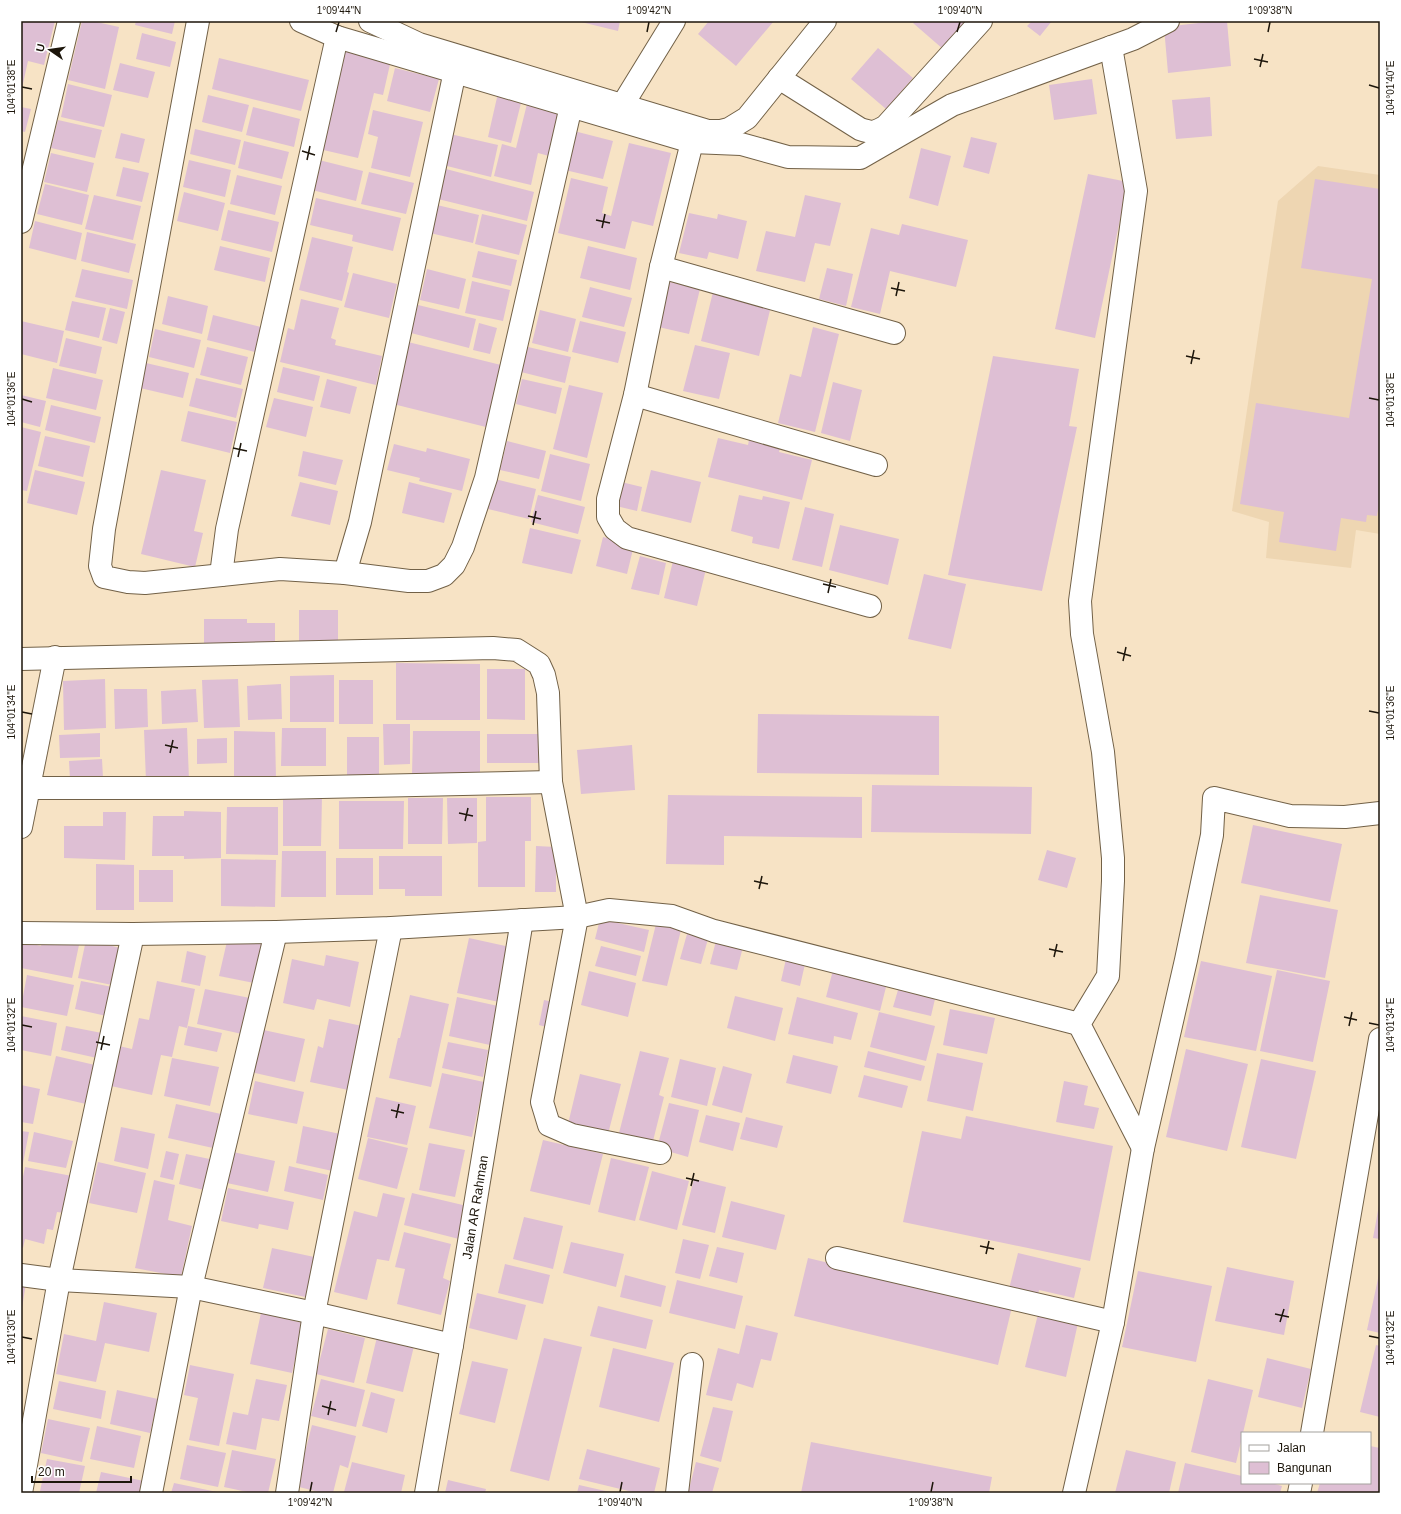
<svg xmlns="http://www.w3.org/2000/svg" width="1401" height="1514" viewBox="0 0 1401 1514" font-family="Helvetica,sans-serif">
	<rect width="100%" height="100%" fill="#f7e3c5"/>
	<path fill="#eed6b2" d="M1318 166 1380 175V534L1356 530 1351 568 1266 558 1269 522 1232 511 1278 201Z"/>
	<path fill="#debfd4" d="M21 21H55L44 65 28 61 22 88Z
		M82 21H92L119 27 105 89 68 80Z
		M136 21H175L172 34 135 25Z
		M577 21H620L618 31Z
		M709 21H774L736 66 698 34Z
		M915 21H962L965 24 943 49 913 23Z
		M1032 21H1052L1040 36 1027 26Z
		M1216 21H1227L1231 66 1168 73 1164 27Z
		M142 33 176 42 170 67 136 59Z
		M878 48 913 78 886 109 851 79Z
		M346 49 391 60 383 95 374 93 358 158 319 149 335 83 338 84Z
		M219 58 309 80 301 111 212 89Z
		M120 63 155 72 148 98 113 90Z
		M395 68 439 79 430 112 387 101Z
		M1092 79 1097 114 1054 120 1049 85Z
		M68 84 112 95 104 127 61 117Z
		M498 93 522 99 511 143 488 137Z
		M208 95 249 105 242 132 202 122Z
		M1210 97 1212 136 1176 139 1172 100Z
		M527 104 560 112 549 156 538 153 531 185 494 176 502 144 516 148Z
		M21 107 31 109 25 132 21 131Z
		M253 107 300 119 294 147 246 135Z
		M373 110 423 122 410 177 371 168 378 137 368 134Z
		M58 120 102 130 95 158 51 148Z
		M195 129 241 140 235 165 190 154Z
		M574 131 613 141 603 179 565 170Z
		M121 133 145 139 139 163 115 158Z
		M450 134 498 145 491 177 443 165Z
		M971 137 997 143 989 174 963 167Z
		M244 141 289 152 282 179 238 168Z
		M629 143 671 153 653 226 632 221 625 249 558 233 571 178 608 187 602 213 611 216Z
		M921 148 951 156 938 206 909 198Z
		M51 153 94 163 87 192 44 182Z
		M189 160 231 170 225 197 183 187Z
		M319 160 363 171 356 201 312 190Z
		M123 167 149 173 142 202 116 196Z
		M446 169 534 192 527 221 438 199Z
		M369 172 414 183 406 214 361 204Z
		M1088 174 1128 182 1095 338 1055 329Z
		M237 175 282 186 275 215 230 204Z
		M1315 179 1380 189V499L1377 516 1367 515 1366 522 1341 518 1336 551 1279 542 1284 512 1240 504 1256 403 1349 418 1372 279 1301 268Z
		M45 184 89 195 82 225 37 214Z
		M184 192 225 203 218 231 177 221Z
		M94 195 141 206 133 240 85 229Z
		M805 195 841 203 830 246 815 243 805 282 756 271 766 231 795 237Z
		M316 198 401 218 393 251 352 241 353 235 310 225Z
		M437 205 479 215 473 243 430 233Z
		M228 210 279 222 272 252 221 240Z
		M689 213 717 219 718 214 747 221 738 259 709 252 707 259 679 253Z
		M482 214 527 225 519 255 475 244Z
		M35 221 82 233 76 260 29 248Z
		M902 224 968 240 956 287 890 271 880 314 851 307 871 228 899 235Z
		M87 232 136 244 129 273 81 261Z
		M312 237 353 247 347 272 349 273 342 301 299 290Z
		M220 246 270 258 265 282 214 270Z
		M588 246 637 258 630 290 580 278Z
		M478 251 517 260 511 286 472 277Z
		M827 268 853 274 846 306 819 299Z
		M82 269 133 280 127 309 75 297Z
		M427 269 466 279 459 309 420 300Z
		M353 273 397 284 389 318 344 307Z
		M472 281 510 290 503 321 465 313Z
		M665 281 700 289 689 334 654 326Z
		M590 287 632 298 624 327 582 317Z
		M713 292 771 306 759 356 701 341Z
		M168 296 208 306 202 334 162 324Z
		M301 299 339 308 331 338 336 340 335 345 382 356 376 385 280 362 288 328 294 330Z
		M72 301 106 308 99 338 65 330Z
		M418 305 476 319 469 348 411 333Z
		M110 308 125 312 117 344 102 340Z
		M540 310 576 319 568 352 532 343Z
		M213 315 265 328 259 353 207 340Z
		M21 321 64 331 57 363 21 354Z
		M580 321 626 332 618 363 572 352Z
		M479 323 497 328 490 354 473 350Z
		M813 327 839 334 815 432 778 423 790 374 801 377Z
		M155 329 201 340 194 368 149 357Z
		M66 338 102 347 96 374 59 366Z
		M408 342 501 365 486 427 393 404Z
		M695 345 730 353 719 399 683 391Z
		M207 347 248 357 241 385 200 375Z
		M528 347 571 357 565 383 521 372Z
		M993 356 1079 369 1069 426 1077 427 1042 591 948 575Z
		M146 363 189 373 183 398 140 388Z
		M283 367 320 376 314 401 277 392Z
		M53 368 103 380 96 410 46 398Z
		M196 378 243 389 236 418 189 406Z
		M327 379 357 387 350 414 320 407Z
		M522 379 562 388 556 414 516 404Z
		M833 382 862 390 850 441 821 433Z
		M569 385 603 393 587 458 553 449Z
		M21 395 46 401 40 427 21 422Z
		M274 398 313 407 306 437 266 427Z
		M51 405 101 417 95 443 45 430Z
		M188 411 237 422 230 453 181 441Z
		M21 427 41 432 27 491 21 490Z
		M45 436 90 446 83 477 38 466Z
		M718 438 748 445 749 440 780 448 779 452 812 460 802 500 708 477Z
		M507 441 546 451 539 479 500 470Z
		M394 444 426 452 427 448 470 459 462 491 419 481 420 478 387 470Z
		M303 451 343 460 336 485 298 476Z
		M550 454 590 464 581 501 541 491Z
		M35 470 85 482 77 515 27 503Z
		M161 470 206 480 194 531 203 533 195 567 141 554Z
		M651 470 701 482 691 523 641 511Z
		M495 479 536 489 529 519 488 509Z
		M617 481 642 487 637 511 612 505Z
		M300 482 338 491 330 525 291 516Z
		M409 482 452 493 444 523 402 513Z
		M538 495 585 507 578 534 531 522Z
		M739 495 762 500 763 496 790 502 779 549 752 543 753 537 731 531Z
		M805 507 834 514 822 567 792 560Z
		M840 525 899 539 888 585 829 570Z
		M530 528 581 540 572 574 522 563Z
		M603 537 634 545 627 574 596 566Z
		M640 556 666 563 659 595 631 589Z
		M673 561 706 569 697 606 664 598Z
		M924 574 966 584 951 649 908 639Z
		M299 610H338V648H299Z
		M204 619H247V623H275V650H204Z
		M396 663 480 664V720H396Z
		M487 669H525V720L487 719Z
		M334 675V722H290V676Z
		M105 679 106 728 64 730 63 681Z
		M238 679 240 727 204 728 202 680Z
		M339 680H373V724H339Z
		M281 684 282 719 248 720 247 686Z
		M114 689H147L148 727 115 729Z
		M196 689 198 722 162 724 161 691Z
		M21 694H22L23 734H21Z
		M758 714 939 716V775L757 773Z
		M383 724H410V764L384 765Z
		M187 728 189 780 146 781 144 730Z
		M282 728H326V766H281Z
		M234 731 275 732 276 779H234Z
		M413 731H480V776L412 775Z
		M100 733V757L60 758 59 735Z
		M487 734H544L543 763H487Z
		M347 737H379V776H347Z
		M227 738V763L197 764V739Z
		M632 745 635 790 581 794 577 750Z
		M102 759 103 778 70 779 69 761Z
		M872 785 1032 787 1031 834 871 832Z
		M668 795 862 797V838L724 836V865L666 864Z
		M283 796H322L321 846H283Z
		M486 797H531V841H525V887H478V842L486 841Z
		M408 798H443L442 844H408Z
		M447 798H477V843L448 844Z
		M339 801H404L403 849H339Z
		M227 807H278V855L226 854Z
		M184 811 221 812V858L184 859V856H152L153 816H184Z
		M103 812H126L125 860 64 858V826H103Z
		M1253 825 1342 844 1330 902 1241 883Z
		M536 846 556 847V892H535Z
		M1047 850 1076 858 1067 888 1038 880Z
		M282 851H326V897H281Z
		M379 856H442V896H405V889H379Z
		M336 858H373V895H336Z
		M221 859 276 860 275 907 221 906Z
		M96 864 134 865V910H96Z
		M139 870H173V902H139Z
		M1260 895 1338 910 1325 978 1246 963Z
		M600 919 649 930 644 952 595 939Z
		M656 924 681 930 667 986 642 981Z
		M687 934 708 939 701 964 680 959Z
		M228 937 263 944 254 983 219 976Z
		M717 937 744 943 737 970 710 964Z
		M43 938 79 945 72 978 21 968V954L23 942 41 946Z
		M469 938 510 947 499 1002 457 993Z
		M86 940 125 949 117 986 78 978Z
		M601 946 641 956 636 976 595 966Z
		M187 951 206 956 200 986 181 982Z
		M326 955 359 962 350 1007 317 999 314 1010 283 1003 292 959 324 966Z
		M786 959 805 964 800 986 781 981Z
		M1201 961 1272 976 1256 1051 1184 1037Z
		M833 970 887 983 880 1011 826 997Z
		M1277 970 1330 981 1313 1062 1260 1051Z
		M589 971 636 983 628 1017 581 1005Z
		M27 975 74 985 67 1016 21 1007Z
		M81 981 118 988 111 1017 75 1009Z
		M157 981 195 989 187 1028 179 1026 172 1057 161 1055 152 1095 111 1086 119 1046 132 1049 139 1018 149 1020Z
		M205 989 250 998 242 1034 197 1024Z
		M898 990 935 999 931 1016 893 1007Z
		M410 995 449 1004 431 1087 389 1078 398 1038H400Z
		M735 996 783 1008 775 1041 727 1028Z
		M457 997 498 1006 490 1045 449 1036Z
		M797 997 858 1013 851 1040 834 1036 833 1044 788 1034Z
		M544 1000 558 1003 553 1029 539 1025Z
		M950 1009 995 1018 987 1054 943 1045Z
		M879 1012 935 1026 926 1061 870 1047Z
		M21 1016 57 1023 51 1056 21 1050Z
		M329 1019 367 1027 353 1091 310 1082 318 1046 323 1048Z
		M66 1026 102 1033 97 1058 61 1050Z
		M188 1026 222 1033 217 1052 184 1045Z
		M259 1029 305 1039 295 1082 251 1072Z
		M448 1042 488 1050 483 1077 442 1068Z
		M1186 1049 1248 1064 1227 1151 1166 1137Z
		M640 1051 669 1058 659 1095 664 1097 652 1145 618 1137Z
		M868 1051 925 1066 921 1081 864 1067Z
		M937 1053 983 1063 973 1111 927 1101Z
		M793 1055 838 1066 831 1094 786 1083Z
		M56 1056 95 1065 86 1104 47 1095Z
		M172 1058 219 1067 210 1106 164 1096Z
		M680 1059 716 1068 707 1106 671 1097Z
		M1261 1059 1316 1071 1296 1159 1241 1147Z
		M723 1066 752 1074 742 1113 712 1105Z
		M442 1073 484 1082 472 1137 429 1128Z
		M580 1074 621 1084 608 1134 568 1124Z
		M864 1075 908 1086 902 1108 858 1097Z
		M255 1081 304 1092 297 1124 248 1114Z
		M1064 1081 1088 1086 1084 1105 1099 1108 1094 1129 1056 1122Z
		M21 1085 40 1089 33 1124 21 1122Z
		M376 1097 416 1106 407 1145 367 1137Z
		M669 1103 699 1110 688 1157 657 1148Z
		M176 1104 221 1114 213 1148 168 1138Z
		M706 1115 740 1123 733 1151 699 1142Z
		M966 1116 1113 1146 1090 1261 903 1222 922 1131 961 1139Z
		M746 1117 783 1126 777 1148 740 1139Z
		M303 1126 345 1135 337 1172 296 1163Z
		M121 1127 155 1134 148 1169 114 1161Z
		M21 1131 29 1132 22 1168H21Z
		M34 1132 73 1141 66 1168 28 1161Z
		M368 1138 408 1148 397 1189 358 1179Z
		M543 1140 603 1154 590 1205 530 1191Z
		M429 1143 465 1150 455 1197 419 1190Z
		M166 1151 179 1154 173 1180 160 1177Z
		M233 1152 275 1161 268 1192 227 1183Z
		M186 1154 219 1161 212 1192 179 1184Z
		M611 1158 649 1167 635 1221 598 1212Z
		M98 1162 146 1173 137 1213 89 1203Z
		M289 1166 328 1175 323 1200 284 1191Z
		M25 1167 72 1176 64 1213 57 1212 53 1230 47 1229 44 1244 25 1239 23 1248 21 1247V1186Z
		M652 1171 689 1181 677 1230 639 1220Z
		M694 1179 726 1187 715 1233 682 1225Z
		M154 1180 175 1185 168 1220 192 1226 181 1277 135 1268Z
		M228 1188 294 1202 288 1230 259 1224 258 1229 221 1221Z
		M383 1193 405 1198 389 1261 377 1259 367 1300 334 1292 354 1211 377 1217Z
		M412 1193 467 1206 459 1239 404 1225Z
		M731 1201 785 1215 776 1250 722 1237Z
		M1379 1205H1380V1239L1373 1238Z
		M524 1217 563 1226 553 1269 513 1259Z
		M404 1232 451 1244 443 1278 450 1281 441 1315 397 1304 405 1269 395 1267Z
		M683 1239 709 1245 700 1279 675 1273Z
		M571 1242 624 1254 616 1287 563 1273Z
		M717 1247 744 1253 737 1283 709 1276Z
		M272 1248 319 1258 310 1298 263 1288Z
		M1018 1253 1081 1268 1074 1298 1039 1290 1037 1299 1008 1293Z
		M808 1258 1012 1307 998 1365 794 1316Z
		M505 1264 550 1275 543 1304 498 1293Z
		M1227 1267 1294 1281 1284 1335 1215 1321Z
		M1138 1271 1212 1286 1196 1362 1122 1347Z
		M1379 1274H1380V1333L1367 1330Z
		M625 1275 666 1286 661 1307 620 1297Z
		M677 1280 743 1296 735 1329 669 1313Z
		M21 1282 26 1283 22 1308H21Z
		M477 1293 526 1305 517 1340 469 1328Z
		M104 1302 157 1313 149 1352 105 1343 96 1382 56 1374 64 1334 96 1341Z
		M598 1306 653 1320 646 1349 590 1336Z
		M261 1313 303 1323 292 1373 250 1364Z
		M1038 1314 1078 1323 1066 1377 1025 1367Z
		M746 1325 778 1333 771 1361 761 1359 753 1388 737 1383 732 1401 706 1395 718 1348 739 1354Z
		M328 1329 365 1338 354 1383 316 1374Z
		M377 1337 414 1346 403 1392 366 1383Z
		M544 1338 582 1347 549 1481 510 1471Z
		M1376 1345 1380 1346V1417L1360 1412Z
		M613 1348 674 1363 659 1422 599 1407Z
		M1267 1358 1311 1369 1302 1408 1258 1397Z
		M472 1361 508 1369 495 1423 459 1414Z
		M190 1365 234 1374 219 1446 189 1440 198 1398 184 1395Z
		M256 1379 287 1385 279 1421 262 1418 256 1450 226 1444 233 1412 248 1415Z
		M321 1379 365 1390 356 1427 311 1416Z
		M1208 1379 1253 1390 1236 1463 1191 1452Z
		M59 1381 106 1391 101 1419 53 1409Z
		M117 1390 158 1399 150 1433 110 1424Z
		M371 1392 395 1399 387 1433 362 1426Z
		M713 1407 733 1411 721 1462 700 1456Z
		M48 1419 90 1428 82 1462 41 1453Z
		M312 1425 356 1436 348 1468 340 1465 333 1493H323L291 1485 299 1455 304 1456Z
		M97 1426 141 1436 134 1468 90 1459Z
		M811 1442 992 1477 989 1493H801Z
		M187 1445 226 1453 218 1487 180 1479Z
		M1370 1446 1380 1448V1493H1317L1320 1483H1370Z
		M587 1449 660 1468 654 1493H637L579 1479Z
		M232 1450 276 1459 268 1493H252L224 1487Z
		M1126 1450 1176 1462 1169 1493H1115Z
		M47 1459 85 1466 79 1493H50L40 1491Z
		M352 1462 405 1475 401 1493 344 1492Z
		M696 1462 719 1468 712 1493H688Z
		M1185 1463 1242 1476V1483H1271L1282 1486 1280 1493H1178Z
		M101 1472 144 1481 142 1493H96Z
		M448 1480 486 1489 485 1493H445Z
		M174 1483 217 1492V1493H171Z
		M579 1485 610 1492V1493H577Z"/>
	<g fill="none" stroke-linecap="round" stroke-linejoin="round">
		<defs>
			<g id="minor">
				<path d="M198 21 104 529 100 566 104 577 128 582 145 583 280 569 345 573 409 581H428L444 575 454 565 463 547 486 478 571 106"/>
				<path d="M301 21 337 37 692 142 741 144 788 157 860 158 952 105 1133 39 1168 21"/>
				<path d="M370 21 419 44 708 131H721L729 129 747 118 825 21"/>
				<path d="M1111 47 1136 191 1080 601 1082 634 1103 752 1113 858V881L1108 976 1079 1024 1143 1148"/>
				<path d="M779 78 860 129C872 133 874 133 886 126L981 21"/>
				<path d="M623 104 674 21"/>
				<path d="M692 142 661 267 635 395 608 499V517L615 529 627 538 870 606"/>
				<path d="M21 222 69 21"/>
				<path d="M661 267 894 333"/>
				<path d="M635 395 876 465"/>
				<path d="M345 573 360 522 455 71"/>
				<path d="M221 575 227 529 337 37"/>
				<path d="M21 659 493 648 517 650 539 664 544 675 548 693 551 782 577 917 542 1102 549 1125 572 1135 660 1153"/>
				<path d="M21 788H275L551 782"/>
				<path d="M21 827 55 657"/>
				<path d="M21 933 133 934 276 932 391 928 577 917 609 910 672 916 714 931 1079 1024"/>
				<path d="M837 1258 1113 1322"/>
				<path d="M21 1275 59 1280 191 1287 314 1313 452 1345"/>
				<path d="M1312 1433 1380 1039"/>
				<path d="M21 1493 59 1280 133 934"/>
				<path d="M151 1493 191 1287 276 932"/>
				<path d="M287 1493 314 1313 391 928"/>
				<path id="s1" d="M426 1493 452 1345 522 920"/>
				<path d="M677 1493 692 1364"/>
				<path d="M1074 1493 1113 1322 1143 1148 1186 960 1212 835 1214 798 1290 816 1345 817 1380 813"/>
				<path d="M1299 1493 1301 1483"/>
			</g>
		</defs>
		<use href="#minor" stroke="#726147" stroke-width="24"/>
		<use href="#minor" stroke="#fff" stroke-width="22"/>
	</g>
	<path fill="none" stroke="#1c150a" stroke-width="1.5" d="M336 32 339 22M647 32 649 22M957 32 960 22M1268 32 1270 22M1254 59 1268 62M1260 67 1263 54M1369 85 1379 88M22 87 32 89M302 151 315 155M307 160 310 146M596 220 610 223M602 228 605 214M891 288 905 291M896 296 899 282M1186 356 1200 359M1191 364 1194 350M1369 398 1379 400M22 399 32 402M233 448 247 451M238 457 241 443M528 516 541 519M533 525 536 511M823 584 836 587M828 593 831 579M1117 652 1131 656M1123 661 1126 647M1369 711 1379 713M22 712 32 714M165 745 178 748M170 753 173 740M459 813 473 816M465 821 468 808M754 881 768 884M759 889 762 876M1049 949 1063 952M1054 957 1057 944M1344 1017 1357 1020M1369 1023 1379 1025M22 1025 32 1027M1349 1026 1352 1012M96 1042 110 1045M101 1050 104 1036M391 1110 404 1113M396 1118 399 1104M686 1178 699 1181M691 1186 694 1173M980 1246 994 1249M986 1254 989 1241M1275 1314 1289 1317M1280 1322 1284 1309M1369 1336 1379 1338M22 1337 32 1339M322 1406 336 1410M328 1415 331 1401M310 1492 312 1482M620 1492 622 1482M931 1492 933 1482"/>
	<g text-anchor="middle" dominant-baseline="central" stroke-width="4" stroke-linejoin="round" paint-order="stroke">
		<g font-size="13" fill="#1c150a" stroke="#fff">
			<text stroke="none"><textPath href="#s1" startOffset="290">Jalan AR Rahman</textPath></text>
		</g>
	</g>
	<rect width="1401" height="1514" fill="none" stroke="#ffffff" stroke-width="44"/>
	<rect x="1241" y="1432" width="130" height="52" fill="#ffffff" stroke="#a4a19d"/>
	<rect x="1249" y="1445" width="20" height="6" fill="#ffffff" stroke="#a4a19d"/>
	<text x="1277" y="1452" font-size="12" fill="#1c150a">Jalan</text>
	<rect x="1249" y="1462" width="20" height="12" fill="#debfd4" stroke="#a4a19d"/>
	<text x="1277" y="1472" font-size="12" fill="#1c150a">Bangunan</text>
	<g transform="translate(50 50) rotate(283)" stroke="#ffffff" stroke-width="3" paint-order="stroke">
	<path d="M0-3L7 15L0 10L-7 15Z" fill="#1c150a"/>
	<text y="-6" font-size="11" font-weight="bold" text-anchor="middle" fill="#1c150a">U</text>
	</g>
	<path d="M32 1476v6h99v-6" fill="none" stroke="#1c150a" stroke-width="2"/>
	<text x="38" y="1476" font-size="12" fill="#1c150a" stroke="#ffffff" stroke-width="3" paint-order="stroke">20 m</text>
	<rect x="22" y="22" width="1357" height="1470" fill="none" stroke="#1c150a" stroke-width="1.5"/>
	<g font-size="10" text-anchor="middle" fill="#1c150a">
		<text x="339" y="14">1°09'44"N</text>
		<text x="649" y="14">1°09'42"N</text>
		<text x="960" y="14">1°09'40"N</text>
		<text x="1270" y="14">1°09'38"N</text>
		<text transform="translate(11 87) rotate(-90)" y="4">104°01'38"E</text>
		<text transform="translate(1390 88) rotate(-90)" y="4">104°01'40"E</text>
		<text transform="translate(11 399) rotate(-90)" y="4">104°01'36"E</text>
		<text transform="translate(1390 400) rotate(-90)" y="4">104°01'38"E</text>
		<text transform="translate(11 712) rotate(-90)" y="4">104°01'34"E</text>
		<text transform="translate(1390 713) rotate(-90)" y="4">104°01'36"E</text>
		<text transform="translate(11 1025) rotate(-90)" y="4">104°01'32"E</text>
		<text transform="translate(1390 1025) rotate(-90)" y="4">104°01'34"E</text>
		<text transform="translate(11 1337) rotate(-90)" y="4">104°01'30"E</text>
		<text transform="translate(1390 1338) rotate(-90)" y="4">104°01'32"E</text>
		<text x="310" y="1506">1°09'42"N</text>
		<text x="620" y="1506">1°09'40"N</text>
		<text x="931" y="1506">1°09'38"N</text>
	</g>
</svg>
